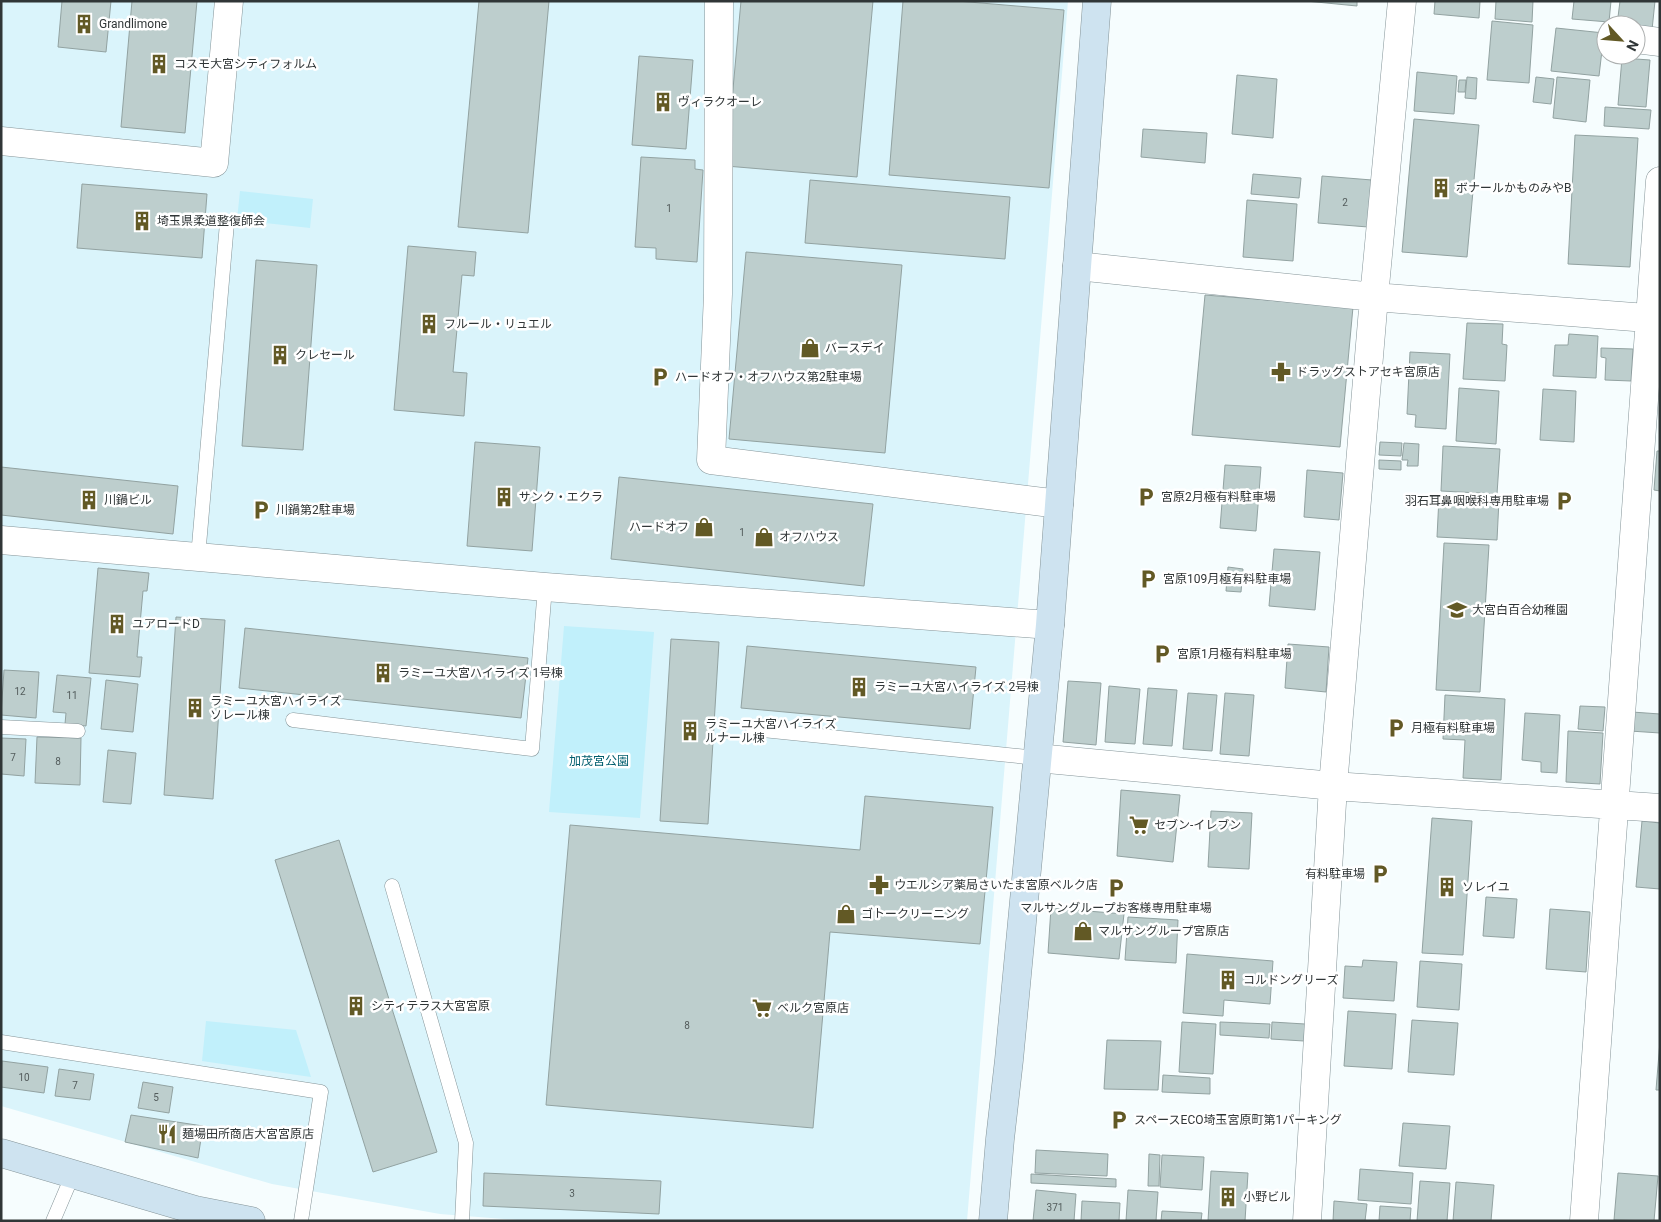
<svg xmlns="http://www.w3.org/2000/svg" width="1661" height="1222" viewBox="0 0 1661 1222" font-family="Roboto,'Noto Sans JP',sans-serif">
	<rect width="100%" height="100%" fill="#f6fdfe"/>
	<path fill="#daf4fb" d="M1 1H1068L967 1221H529L440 1214 272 1184 1 1106Z"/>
	<path fill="#c1f0fb" d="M240 191 313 199 310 228 237 220Z
		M564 626 654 632 640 818 549 812Z
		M206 1021 296 1030 311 1077 202 1061Z"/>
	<path fill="#bdcecd" stroke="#92a2a1" d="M62 1H111L106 52 58 47Z
		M132 1H197L185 133 121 127Z
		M479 1H549L528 233 458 227Z
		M741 1H873L857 177 726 166Z
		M903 1H957L1064 10 1049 188 889 175Z
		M1306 1H1357V6Z
		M1435 1H1480L1479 18 1434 14Z
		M1496 1H1533L1532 22 1495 19Z
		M1574 1H1611L1609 22 1572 19Z
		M1620 1H1655L1652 30 1636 28V25H1617Z
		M1492 21 1533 25 1529 83 1487 80Z
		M1556 28 1604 33 1599 76 1551 71Z
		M639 56 693 60 686 149 632 145Z
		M1622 58 1650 60 1646 107 1618 105Z
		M1417 72 1457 76 1454 114 1414 111Z
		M1237 75 1277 79 1273 138 1232 134Z
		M1467 77 1477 78 1476 99 1465 98Z
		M1536 77 1554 79 1551 104 1533 102Z
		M1557 77 1590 80 1586 122 1553 118Z
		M1459 80H1466L1465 92H1458Z
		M1605 107 1651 110 1649 129 1604 126Z
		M1414 119 1479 125 1467 257 1402 252Z
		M1143 129 1207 133 1205 163 1141 157Z
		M1575 135 1638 138 1630 267 1568 264Z
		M641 157 695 160V169L703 170 697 262 656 259V248L635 247Z
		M1253 174 1301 178 1299 198 1251 194Z
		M1322 176 1372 180 1368 227 1318 223Z
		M810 180 1010 197 1005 259 805 243Z
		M82 184 207 194 202 258 77 248Z
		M1247 200 1297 204 1293 261 1243 257Z
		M408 246 476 252 474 276 462 275 453 372 467 373 464 416 394 410Z
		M746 252 902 265 885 453 729 439Z
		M256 260 317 265 303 450 242 446Z
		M1205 295 1353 307 1340 447 1192 435Z
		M1467 323 1503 324 1502 344 1507 345 1505 381 1463 379Z
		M1569 334 1598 336 1596 378 1553 376 1555 345H1568Z
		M1601 348 1633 349 1631 381 1605 380 1606 358 1601 357Z
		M1410 352 1450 354 1446 429 1415 427 1416 415 1407 414Z
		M1459 388 1499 391 1496 444 1456 441Z
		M1543 389 1576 391 1574 442 1540 440Z
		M475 442 540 447 532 551 467 546Z
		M1380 442 1402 443 1401 456 1379 455Z
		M1404 443 1419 444 1418 466H1407L1408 460H1402Z
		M1443 446 1500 449 1497 494 1441 491Z
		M1657 451H1660V491L1654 490Z
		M1379 460 1401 461V470L1379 469Z
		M1225 465 1261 467 1256 531 1220 528Z
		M1 467 178 486 173 534 1 515Z
		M1307 470 1343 473 1339 520 1304 517Z
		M619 477 873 504 864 586 611 559Z
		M1439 497 1499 500 1497 540 1437 537Z
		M1444 543 1489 545 1480 692 1436 690Z
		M1274 549 1320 552 1315 610 1269 606Z
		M1228 567 1243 569 1241 592 1226 591Z
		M98 568 149 573 147 591H143L137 657H142L140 677 89 673Z
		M176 617 225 620 213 799 164 795Z
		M245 628 528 658 521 718 239 688Z
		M671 639 719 642 708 824 660 821Z
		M1288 644 1329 647 1326 692 1285 688Z
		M747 646 976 667 970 729 741 708Z
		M4 670 39 672 36 718 1 715Z
		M57 675 91 678 86 726 65 724 66 713 53 712Z
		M106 680 138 684 133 732 101 729Z
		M1068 681 1101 683 1096 745 1063 742Z
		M1109 686 1140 689 1135 744 1105 742Z
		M1148 688 1177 690 1172 746 1143 744Z
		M1188 693 1217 695 1212 751 1183 749Z
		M1225 693 1254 695 1249 756 1220 754Z
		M1445 695 1505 699 1501 780 1463 778 1465 740 1443 739Z
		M1580 706 1605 707 1603 731 1578 729Z
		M1632 712 1660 714V733L1630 731Z
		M1525 713 1560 715 1557 773 1541 772V762L1522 760Z
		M1568 731 1603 733 1600 784 1566 782Z
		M37 737 81 738 80 785 35 783Z
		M1 738 26 739 24 776 1 774Z
		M108 750 136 753 131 804 103 802Z
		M1121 790 1180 795 1173 862 1117 856Z
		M865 796 993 807 980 944 830 932 813 1128 546 1105 570 825 860 850Z
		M1211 811 1252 813 1249 869 1208 867Z
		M1432 818 1472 821 1463 955 1422 953Z
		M1642 821 1660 823V889L1636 887Z
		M339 840 437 1152 373 1172 275 860Z
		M1486 897 1517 899 1514 938 1483 936Z
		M1051 908 1124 914 1119 959 1048 953Z
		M1550 909 1590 912 1586 972 1546 969Z
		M1128 917 1178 920 1176 963 1125 960Z
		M1187 954 1273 961 1270 1004 1224 1000 1223 1016 1183 1013Z
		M1363 960 1397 962 1394 1001 1343 998 1345 966 1362 967Z
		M1420 961 1462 964 1459 1010 1417 1007Z
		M1348 1011 1396 1014 1392 1069 1344 1066Z
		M1412 1020 1458 1023 1454 1075 1408 1072Z
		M1182 1022 1216 1024 1213 1074 1179 1072Z
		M1220 1022 1270 1024 1269 1038 1220 1035Z
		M1272 1022 1305 1024 1304 1041 1271 1039Z
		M1107 1040 1161 1041 1158 1090 1104 1089Z
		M1660 1041V1090H1656Z
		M2 1061 48 1067 44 1093 1 1087Z
		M59 1069 94 1074 90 1100 55 1096Z
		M1163 1075 1210 1078V1094L1162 1092Z
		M143 1082 173 1087 169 1113 138 1108Z
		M131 1115 203 1126 198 1158 125 1142Z
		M1403 1123 1450 1126 1446 1169 1399 1166Z
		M1036 1150 1108 1154 1107 1176 1035 1173Z
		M1149 1154 1160 1155 1159 1186H1148Z
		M1162 1155 1204 1157 1202 1190 1160 1187Z
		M1360 1169 1413 1173 1411 1204 1358 1200Z
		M1211 1171 1248 1173 1245 1221H1208Z
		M484 1173 661 1181 659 1214 483 1206Z
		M1618 1173 1658 1176 1654 1221 1614 1220Z
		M1031 1174 1116 1179V1187L1031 1183Z
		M1420 1181 1450 1183 1447 1221H1417Z
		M1456 1182 1494 1185 1491 1221H1453Z
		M1036 1190 1076 1194 1074 1221H1033Z
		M1128 1190 1158 1192 1156 1221H1126Z
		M1082 1201 1120 1203 1119 1221H1081Z
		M1334 1201 1367 1204 1365 1221H1333Z
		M1380 1206 1411 1208 1410 1221H1379Z
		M1162 1211 1202 1213 1201 1221H1161Z"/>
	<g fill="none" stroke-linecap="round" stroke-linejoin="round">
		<defs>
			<path id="lane" d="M198 557 227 223
				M293 720 532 749 545 587
				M1 727 78 731
				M753 729 1037 758
				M392 886 466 1143 462 1221
				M1 1042 321 1092 301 1221
				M53 1221 73 1174"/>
			<path id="street" d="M719 1 718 294 711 460 1059 504
				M1636 39 1660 42
				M1 141 214 163 229 1
				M1077 266 1374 297 1660 319
				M1 540 545 587 1050 625
				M1037 758 1333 786 1660 808
				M1307 1221 1333 786 1374 297 1402 1
				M1584 1221 1660 181"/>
			<path id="secondary" d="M1 1153 195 1210 251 1221
				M993 1221 1000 1139 1009 1060 1050 625 1097 1"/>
		</defs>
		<use href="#lane" stroke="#859498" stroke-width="15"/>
		<use href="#street" stroke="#859498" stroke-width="29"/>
		<use href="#secondary" stroke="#859498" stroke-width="29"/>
		<use href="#lane" stroke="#fff" stroke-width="14"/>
		<use href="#street" stroke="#fff" stroke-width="28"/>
		<use href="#secondary" stroke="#cee3f0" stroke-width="28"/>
	</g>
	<defs>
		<symbol id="building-bare" viewBox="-9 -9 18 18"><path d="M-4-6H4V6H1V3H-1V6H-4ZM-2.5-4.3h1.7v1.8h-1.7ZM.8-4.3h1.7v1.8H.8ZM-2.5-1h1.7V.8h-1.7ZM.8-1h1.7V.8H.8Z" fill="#625925" stroke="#fff" stroke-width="2.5" paint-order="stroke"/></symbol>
		<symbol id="shop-bare" viewBox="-9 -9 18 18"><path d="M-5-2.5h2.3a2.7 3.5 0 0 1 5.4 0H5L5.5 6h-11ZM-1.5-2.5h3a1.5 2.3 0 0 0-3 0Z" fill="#625925" stroke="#fff" stroke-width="2.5" paint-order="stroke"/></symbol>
		<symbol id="pharmacy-bare" viewBox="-9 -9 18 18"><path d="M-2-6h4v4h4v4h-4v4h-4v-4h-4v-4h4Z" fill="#625925" stroke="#fff" stroke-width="2.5" paint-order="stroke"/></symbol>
		<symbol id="parking-bare" viewBox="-9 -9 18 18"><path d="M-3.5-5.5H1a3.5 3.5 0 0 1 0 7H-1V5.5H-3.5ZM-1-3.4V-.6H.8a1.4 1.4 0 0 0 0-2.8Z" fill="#625925" stroke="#fff" stroke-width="2.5" paint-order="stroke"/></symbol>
		<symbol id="school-bare" viewBox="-9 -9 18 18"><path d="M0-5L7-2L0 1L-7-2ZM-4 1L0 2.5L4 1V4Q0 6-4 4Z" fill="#625925" stroke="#fff" stroke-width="2.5" paint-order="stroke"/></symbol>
		<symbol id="supermarket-bare" viewBox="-9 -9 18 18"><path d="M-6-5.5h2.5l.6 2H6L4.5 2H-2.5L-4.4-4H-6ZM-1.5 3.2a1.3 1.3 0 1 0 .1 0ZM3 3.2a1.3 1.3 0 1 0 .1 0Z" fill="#625925" stroke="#fff" stroke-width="2.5" paint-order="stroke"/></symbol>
		<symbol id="restaurant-bare" viewBox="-9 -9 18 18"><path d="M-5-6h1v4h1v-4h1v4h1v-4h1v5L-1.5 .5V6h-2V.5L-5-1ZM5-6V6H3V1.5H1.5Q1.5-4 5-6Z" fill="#625925" stroke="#fff" stroke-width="2.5" paint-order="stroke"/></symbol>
	</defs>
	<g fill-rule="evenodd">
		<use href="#building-bare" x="70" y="10" width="28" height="28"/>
		<use href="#building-bare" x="145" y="50" width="28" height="28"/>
		<use href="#building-bare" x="649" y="88" width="28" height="28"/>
		<use href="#building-bare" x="1427" y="174" width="28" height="28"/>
		<use href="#building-bare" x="128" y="207" width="28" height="28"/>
		<use href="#building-bare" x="415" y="310" width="28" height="28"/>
		<use href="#shop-bare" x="796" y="334" width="28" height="28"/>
		<use href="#building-bare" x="266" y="341" width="28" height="28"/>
		<use href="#pharmacy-bare" x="1267" y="358" width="28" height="28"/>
		<use href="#parking-bare" x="646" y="363" width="28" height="28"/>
		<use href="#building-bare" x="490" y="483" width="28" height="28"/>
		<use href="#parking-bare" x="1132" y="483" width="28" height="28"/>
		<use href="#building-bare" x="75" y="486" width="28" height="28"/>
		<use href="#parking-bare" x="1550" y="487" width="28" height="28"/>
		<use href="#parking-bare" x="247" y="496" width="28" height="28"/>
		<use href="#shop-bare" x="690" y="513" width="28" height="28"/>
		<use href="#shop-bare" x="750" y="523" width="28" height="28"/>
		<use href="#parking-bare" x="1134" y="565" width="28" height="28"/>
		<use href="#school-bare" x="1443" y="596" width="28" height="28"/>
		<use href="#building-bare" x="103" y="610" width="28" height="28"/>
		<use href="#parking-bare" x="1148" y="640" width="28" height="28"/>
		<use href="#building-bare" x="369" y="659" width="28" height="28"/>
		<use href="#building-bare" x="845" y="673" width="28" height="28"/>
		<use href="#building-bare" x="181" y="694" width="28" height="28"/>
		<use href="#parking-bare" x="1382" y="714" width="28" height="28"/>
		<use href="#building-bare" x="676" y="717" width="28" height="28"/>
		<use href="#supermarket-bare" x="1125" y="811" width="28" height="28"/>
		<use href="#parking-bare" x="1366" y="860" width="28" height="28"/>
		<use href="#pharmacy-bare" x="865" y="871" width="28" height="28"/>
		<use href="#building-bare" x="1433" y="873" width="28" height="28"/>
		<use href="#parking-bare" x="1102" y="874" width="28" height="28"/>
		<use href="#shop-bare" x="832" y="900" width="28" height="28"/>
		<use href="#shop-bare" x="1069" y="917" width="28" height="28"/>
		<use href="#building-bare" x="1214" y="966" width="28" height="28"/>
		<use href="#building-bare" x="342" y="992" width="28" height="28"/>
		<use href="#supermarket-bare" x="748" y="994" width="28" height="28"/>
		<use href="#parking-bare" x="1105" y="1106" width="28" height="28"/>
		<use href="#restaurant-bare" x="153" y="1120" width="28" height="28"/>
		<use href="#building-bare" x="1214" y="1183" width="28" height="28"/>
	</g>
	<g text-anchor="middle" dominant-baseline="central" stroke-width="5" stroke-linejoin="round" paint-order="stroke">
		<g font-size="10" fill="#535c5c">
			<text x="1345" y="202">2</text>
			<text x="669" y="208">1</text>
			<text x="742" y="532">1</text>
			<text x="20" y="691">12</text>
			<text x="72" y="695">11</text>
			<text x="13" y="757">7</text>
			<text x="58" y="761">8</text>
			<text x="687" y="1025">8</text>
			<text x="24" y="1077">10</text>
			<text x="75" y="1085">7</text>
			<text x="156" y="1097">5</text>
			<text x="572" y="1193">3</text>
			<text x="1055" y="1207">371</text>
		</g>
		<g font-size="12" fill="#303637" stroke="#fff" text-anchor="start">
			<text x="99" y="24">Grandlimone</text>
			<text x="174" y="64">コスモ大宮シティフォルム</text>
			<text x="678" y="102">ヴィラクオーレ</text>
			<text x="1456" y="188">ボナールかものみやB</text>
			<text x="157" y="221">埼玉県柔道整復師会</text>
			<text x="444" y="324">フルール・リュエル</text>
			<text x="825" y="348">バースデイ</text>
			<text x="295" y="355">クレセール</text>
			<text x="1296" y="372">ドラッグストアセキ宮原店</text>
			<text x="675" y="377">ハードオフ・オフハウス第2駐車場</text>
			<text x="519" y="497">サンク・エクラ</text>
			<text x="1161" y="497">宮原2月極有料駐車場</text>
			<text x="104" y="500">川鍋ビル</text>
			<text x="1549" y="501" text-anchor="end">羽石耳鼻咽喉科専用駐車場</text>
			<text x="276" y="510">川鍋第2駐車場</text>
			<text x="689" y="527" text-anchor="end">ハードオフ</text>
			<text x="779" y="537">オフハウス</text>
			<text x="1163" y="579">宮原109月極有料駐車場</text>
			<text x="1472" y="610">大宮白百合幼稚園</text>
			<text x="132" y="624">ユアロードD</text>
			<text x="1177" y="654">宮原1月極有料駐車場</text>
			<text x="398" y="673">ラミーユ大宮ハイライズ 1号棟</text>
			<text x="874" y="687">ラミーユ大宮ハイライズ 2号棟</text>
			<text x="210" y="701">ラミーユ大宮ハイライズ<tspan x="210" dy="14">ソレール棟</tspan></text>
			<text x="705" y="724">ラミーユ大宮ハイライズ<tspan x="705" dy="14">ルナール棟</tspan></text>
			<text x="1411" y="728">月極有料駐車場</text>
			<text x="1154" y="825">セブン-イレブン</text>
			<text x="1365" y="874" text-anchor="end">有料駐車場</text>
			<text x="894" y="885">ウエルシア薬局さいたま宮原ベルク店</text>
			<text x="1462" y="887">ソレイユ</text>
			<text x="1116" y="908" text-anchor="middle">マルサングループお客様専用駐車場</text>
			<text x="861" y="914">ゴトークリーニング</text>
			<text x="1098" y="931">マルサングループ宮原店</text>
			<text x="1243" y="980">コルドングリーズ</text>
			<text x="371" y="1006">シティテラス大宮宮原</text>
			<text x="777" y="1008">ベルク宮原店</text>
			<text x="1134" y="1120">スペースECO埼玉宮原町第1パーキング</text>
			<text x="182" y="1134">麺場田所商店大宮宮原店</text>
			<text x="1243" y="1197">小野ビル</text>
		</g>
		<g font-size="12" fill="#025e6e" stroke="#fff">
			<text x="599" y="761">加茂宮公園</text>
		</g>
	</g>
	<rect width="1661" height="1222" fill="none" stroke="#303637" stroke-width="5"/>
	<g transform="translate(1621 40) rotate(116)"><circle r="24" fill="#ffffff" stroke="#acafaf"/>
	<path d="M0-4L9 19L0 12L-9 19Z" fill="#625925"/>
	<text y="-8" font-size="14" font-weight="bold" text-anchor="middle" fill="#303637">N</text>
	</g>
</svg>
